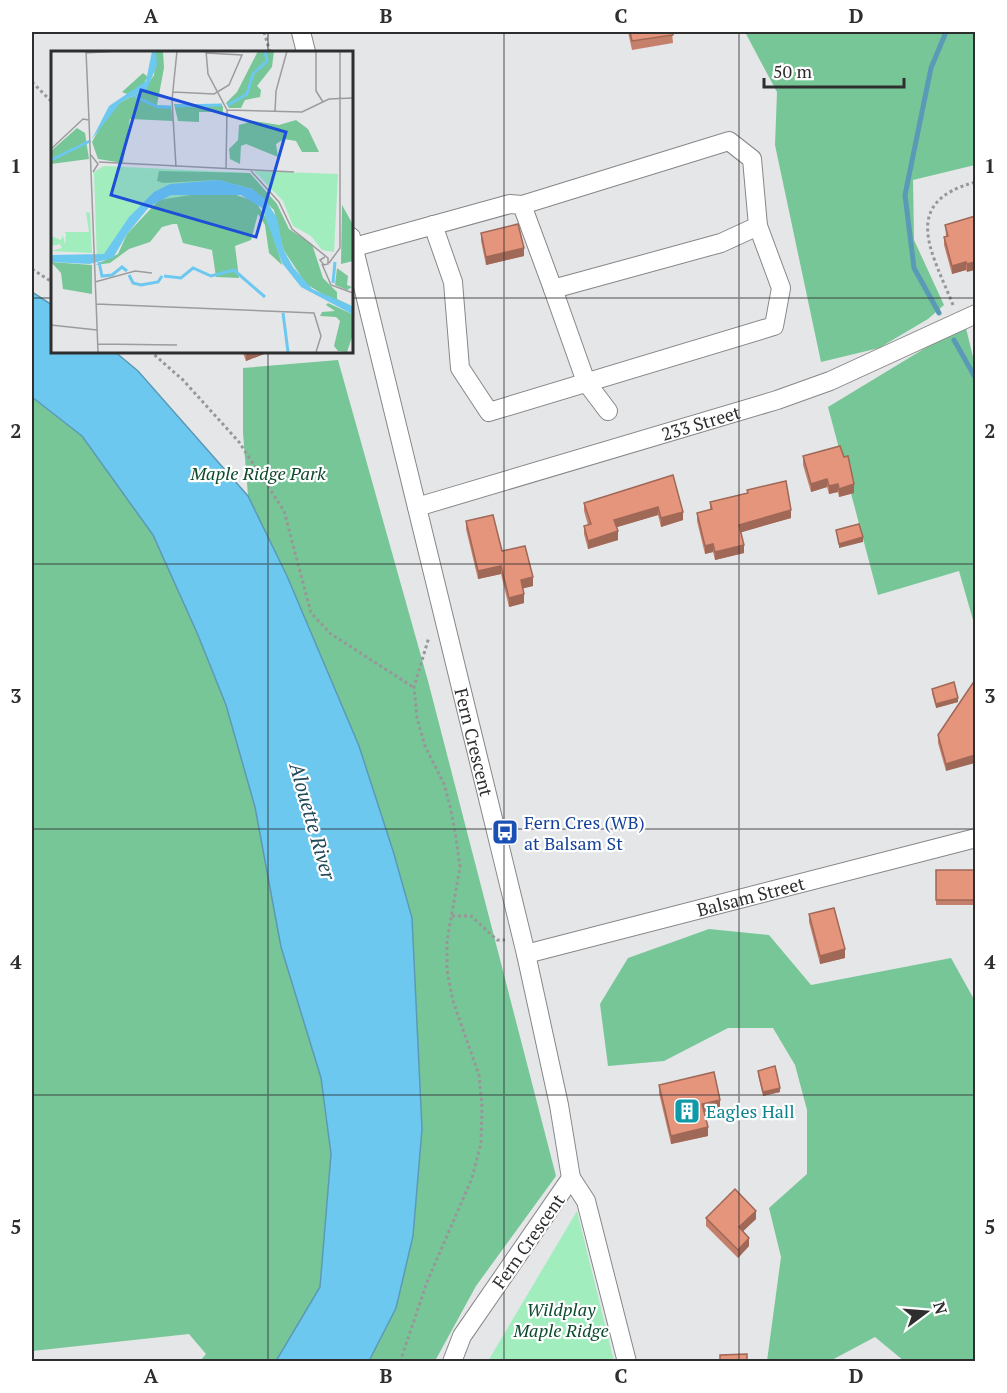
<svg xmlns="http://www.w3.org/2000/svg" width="1007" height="1393" viewBox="0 0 1007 1393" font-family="'PT Serif',serif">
	<rect width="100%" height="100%" fill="#e5e6e8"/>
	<path fill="#a1edbe" d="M577 1211 614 1361H488Z"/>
	<path fill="#77c697" d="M745 32H975V165L913 180 914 240 944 305 928 319 879 348 821 362 775 145 777 92Z
		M965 324 976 369 975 627 959 571 878 595 828 407Z
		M338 360 428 681 556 1176 476 1286 435 1361H369L396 1308 413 1236 422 1129 412 918 359 746 248 496 243 433V368Z
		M32 397 82 436 153 535 198 635 226 705 255 807 281 947 321 1078 331 1154 320 1287 276 1361H200L206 1354 189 1334 32 1351Z
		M709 929 769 935 811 985 951 958 975 1001V1361H904L875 1337 830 1361H767L781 1257 769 1208 807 1174V1110L795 1065 773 1028H728L664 1061 608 1066 600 1004 628 958Z"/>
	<path fill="#6dc8f0" stroke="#5a9ab6" stroke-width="1.5" d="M32 292 52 305V351H114L138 371 248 496 287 576 359 746 394 854 412 918 422 1129 413 1236 396 1308 369 1361H276L320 1287 331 1154 321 1078 281 947 255 807 226 705 198 635 153 535 82 436 32 397Z"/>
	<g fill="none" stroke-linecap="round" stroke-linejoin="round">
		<path stroke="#5a9ab6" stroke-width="5" d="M939 313 914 268 905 195 931 68 946 32
			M954 340 976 379"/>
		<defs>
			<g id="minor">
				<path d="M301 32 306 52"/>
				<path d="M433 225 453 282 460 368 489 412 774 326 781 288 758 226"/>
				<path id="s1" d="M351 237 526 954 559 1105 571 1178 462 1336 452 1362"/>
				<path d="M351 248 510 204 522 205 729 141 752 159 758 226 721 243 553 289 522 205"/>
				<path d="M553 289 586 382 608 411"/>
				<path id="s2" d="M417 507 777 400 830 381 976 314"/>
				<path id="s3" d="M526 954 976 838"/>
				<path d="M571 1178 586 1201 627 1362"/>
			</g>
		</defs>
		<use href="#minor" stroke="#878789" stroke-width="20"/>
		<path stroke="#979799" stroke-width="3" stroke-dasharray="3 3" stroke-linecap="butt" d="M264 32 270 52
			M32 82 52 102
			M32 269 52 282
			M953 305C933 254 898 202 976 182
			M150 351 183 380 239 442 284 511 311 613 331 634 413 687
			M452 916H471L497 940H505
			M400 1362 427 1282 472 1178 481 1143 482 1107 479 1075 453 1001 447 970V941L460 867 455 831 450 806 444 784 425 746 417 718 414 687 429 637"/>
		<use href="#minor" stroke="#fff" stroke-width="18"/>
	</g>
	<path fill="#c5806b" d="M628 32H672L673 43 632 50Z
		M975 216 967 272 966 270 952 274 944 245V237L946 236 945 225Z
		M481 233 524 256 486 265 481 241Z
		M242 351H264V354L246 361Z
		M803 456 854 493 839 497 838 492 829 494 827 487 811 492 803 465Z
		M673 475 683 520 661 527 658 515 617 527 618 540 588 549 584 534V526L588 525 584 511V503Z
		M747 490 791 518 741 532 744 553 715 560 713 552 705 554 697 521V513L710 510V502L747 493Z
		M466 521 502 551 533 586 522 588 524 603 509 607 501 574 478 579 466 529Z
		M975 680 946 771 938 743V735Z
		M932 689 958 702 936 708 932 693Z
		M936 870H975V905H936Z
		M809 914 845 958 820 964 809 922Z
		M758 1071 780 1092 763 1096 758 1075Z
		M659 1085 720 1108 704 1112 708 1136 671 1144 659 1093Z
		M706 1218 756 1219 743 1231 749 1246 738 1258 706 1226Z"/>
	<path fill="#a06857" d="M524 248V256L486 265V257Z
		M966 262V270L952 274V266Z
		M975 262V270L967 272V264Z
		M250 351H264V354L246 361V353Z
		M827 479V487L811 492V484Z
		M838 484V492L829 494V486Z
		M854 484V493L839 497V489Z
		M658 507V515L614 528V520Z
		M791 510V518L739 533V525Z
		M683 512V520L661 527V518Z
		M618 531V540L588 549V541Z
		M863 537V542L839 548V544Z
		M713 544V552L705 554V546Z
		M744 545V553L715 560V552Z
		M501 566V574L478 579V571Z
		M533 577V586L521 589V580Z
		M524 594V603L509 607V598Z
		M958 698V702L936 708V704Z
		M975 755V763L946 771V764Z
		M845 949V958L820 964V956Z
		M780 1088V1092L763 1096V1092Z
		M720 1100V1108L702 1113V1104Z
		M708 1127V1136L671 1144V1136Z
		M756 1211V1219L739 1235V1227Z
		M749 1238V1246L738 1258V1250Z"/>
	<path fill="#e5957c" stroke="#a06857" stroke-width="1.5" d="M630 32H672L673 35 632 41Z
		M975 216V262L967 264 966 262 952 266 944 237 948 236 945 225Z
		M518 224 524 248 486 257 481 233Z
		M840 446 844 457 848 456 854 484 839 489 838 484 829 486 827 479 811 484 803 456Z
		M673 475 683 512 661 518 658 507 614 520 618 531 588 541 584 526 591 524 584 503Z
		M786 481 791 510 739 525 744 545 715 552 713 544 705 546 697 513 712 509 710 502 748 493 747 490Z
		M493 515 502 551 525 546 533 577 521 580 524 594 509 598 501 566 478 571 466 521Z
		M859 524 863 537 839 544 836 530Z
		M975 680V755L946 764 938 735Z
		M954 682 958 698 936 704 932 689Z
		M936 870H975V900H936Z
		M834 908 845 949 820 956 809 914Z
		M775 1066 780 1088 763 1092 758 1071Z
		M714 1072 720 1100 702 1104 708 1127 671 1136 659 1085Z
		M735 1189 756 1211 739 1227 749 1238 738 1250 706 1218Z
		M747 1354V1362H720V1355Z"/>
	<path fill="none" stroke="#2e2e2f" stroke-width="1.5" stroke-opacity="0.55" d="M268 32V52M504 32V1362M739 32V1362M32 298H52M351 298H976M268 351V1362M32 564H976M32 829H976M32 1095H976"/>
	<defs>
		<symbol id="bus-square" viewBox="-11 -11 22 22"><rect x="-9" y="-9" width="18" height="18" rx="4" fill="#1a4fb4" stroke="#fff"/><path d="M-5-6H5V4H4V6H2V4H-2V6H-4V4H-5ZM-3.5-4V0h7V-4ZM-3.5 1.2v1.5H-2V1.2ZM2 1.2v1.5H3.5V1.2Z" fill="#fff"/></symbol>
		<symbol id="building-square" viewBox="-11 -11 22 22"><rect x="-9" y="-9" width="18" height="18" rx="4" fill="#0f9aa8" stroke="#fff"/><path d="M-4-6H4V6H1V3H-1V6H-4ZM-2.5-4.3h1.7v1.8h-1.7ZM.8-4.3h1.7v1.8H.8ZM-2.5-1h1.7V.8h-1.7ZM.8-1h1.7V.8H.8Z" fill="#fff"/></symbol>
	</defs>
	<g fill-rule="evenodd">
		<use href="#bus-square" x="490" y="817" width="30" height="30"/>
		<use href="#building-square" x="672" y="1096" width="30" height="30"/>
	</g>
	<g text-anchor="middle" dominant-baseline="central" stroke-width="4.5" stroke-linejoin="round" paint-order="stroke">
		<g font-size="18" fill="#2e2e2f" stroke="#fff">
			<text stroke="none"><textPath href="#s2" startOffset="296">233 Street</textPath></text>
			<text stroke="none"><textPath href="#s1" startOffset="520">Fern Crescent</textPath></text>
			<text stroke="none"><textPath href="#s3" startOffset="232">Balsam Street</textPath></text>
			<text transform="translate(528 1241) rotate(-55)">Fern Crescent</text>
		</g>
		<g font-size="18" font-style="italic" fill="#0b4a2c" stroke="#fff">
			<text x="258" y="473">Maple Ridge Park</text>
			<text x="561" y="1309">Wildplay<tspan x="561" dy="21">Maple Ridge</tspan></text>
		</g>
		<g font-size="18" fill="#164399" stroke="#fff" text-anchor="start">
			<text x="524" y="822">Fern Cres (WB)<tspan x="524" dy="21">at Balsam St</tspan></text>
		</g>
		<g font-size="18" fill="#0d838f" stroke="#fff" text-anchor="start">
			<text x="706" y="1111">Eagles Hall</text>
		</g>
		<g font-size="20" font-style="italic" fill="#224a5c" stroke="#fff">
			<text transform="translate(313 821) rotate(74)">Alouette River</text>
		</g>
	</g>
	<g transform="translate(51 51)">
		<rect width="302" height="302" fill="#e5e6e8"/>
		<path d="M53 115 199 122 198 148 190 144 99 155 46 211 43 121ZM203 120 287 123 283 201 271 199 260 185 242 175 232 150ZM35 161 39 162 41 202 0 200 11 197 9 193 0 195V185L10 189 12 184 14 194 15 182 12 181H38Z" fill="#a1edbe"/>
		<path d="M105 0H112L113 17 106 54 120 55 122 70 79 68 72 112 47 108 41 91 55 66 70 51 92 40 103 24ZM207 0H223L221 16 206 35 210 39 209 46 194 49 190 57H178L175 52 186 41ZM92 22 97 26 90 36 76 43 71 41ZM123 53 172 55V61H148V71L127 70ZM245 69 257 78 268 101H251L245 90 233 88 225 93 227 106 195 93 190 95 189 113 179 108 178 98 187 89 188 74 203 70 228 74ZM26 77 34 82 38 108 0 113V100ZM108 120 199 122 226 153 238 178 261 193 272 227 286 241V248L301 255 280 248 255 233 232 198 223 159 201 138 168 129 112 132 106 130ZM152 142 182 143 204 150 219 173 231 214 218 202 214 174 207 163 200 189 184 195 188 227 165 226 161 199 132 192 126 173H122L111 176 99 191 78 198 59 212 44 214 67 203 76 183 108 149ZM291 154 301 172 302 210 290 213ZM0 211 41 214V243L12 238 10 222ZM286 217 297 225 296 234 301 236 296 239 284 234ZM277 252 301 263V286L296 301 287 300 283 295 289 270 285 266 269 265 271 261 284 260 275 254Z" fill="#77c697"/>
		<path d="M101 0H105L106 14 96 38 70 51 41 88 58 55 95 30ZM168 129 201 138 214 148 226 167 232 198 242 216 261 238 301 255V263L250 236 231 212 211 157 190 144H120L99 155 76 183 62 207 38 213 0 211V204L53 203 78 166 103 141 119 133Z" fill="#6dc8f0"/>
		<path fill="none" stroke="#6dc8f0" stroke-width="3" d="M83 45 107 56H120M177 54 196 43 202 23 216 10 214 0M124 55 171 54M0 109 39 90M48 211 51 225 61 224 71 216 76 220M78 224 82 232 90 234 107 231 111 225M113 225 130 227 142 217 160 225 183 219 214 246M282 232 284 211M232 262 237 301"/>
		<path fill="none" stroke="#9c9c9e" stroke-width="1.5" d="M35 0 38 69M155 0 157 23 176 59 175 118M265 0V40L272 51M35 2 66 0M122 41 163 43 178 34 191 4 155 2M176 59 251 61 278 48 302 47M224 61 225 40 236 0M0 98 32 68 38 69 47 301M40 104 47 113 42 121M48 111 243 121M125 116 121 49 126 0M200 120 228 151 241 178 277 207V213L273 214 269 209 274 206M278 212 289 197V0M271 213 280 234 302 242M44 231 84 220 101 222M45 253 263 262 270 285 265 301M0 274 46 279M47 293 126 294"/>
		<path fill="#1d4ed8" fill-opacity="0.15" stroke="#1d4ed8" stroke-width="3" d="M90 39 235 81 205 186 60 144Z"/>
		<rect width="302" height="302" fill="none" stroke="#2e2e2f" stroke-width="3"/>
	</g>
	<rect width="1007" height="1393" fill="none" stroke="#ffffff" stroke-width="66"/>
	<g transform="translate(926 1312) rotate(74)" stroke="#ffffff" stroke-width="4.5" paint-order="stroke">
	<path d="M0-4.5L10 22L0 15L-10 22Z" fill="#2e2e2f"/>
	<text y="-9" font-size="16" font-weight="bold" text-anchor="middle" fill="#2e2e2f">N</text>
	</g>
	<path d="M764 78v9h140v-9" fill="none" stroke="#2e2e2f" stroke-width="3"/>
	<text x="773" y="78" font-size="18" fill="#2e2e2f" stroke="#ffffff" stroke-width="4.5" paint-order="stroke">50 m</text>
	<rect x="33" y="33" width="941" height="1327" fill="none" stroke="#2e2e2f" stroke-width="2"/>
	<g font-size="20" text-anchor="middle" font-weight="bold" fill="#2e2e2f">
		<text x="151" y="23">A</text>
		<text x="386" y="23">B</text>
		<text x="621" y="23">C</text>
		<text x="856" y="23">D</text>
		<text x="16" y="173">1</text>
		<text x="990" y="173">1</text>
		<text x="16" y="438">2</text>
		<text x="990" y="438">2</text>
		<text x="16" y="703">3</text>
		<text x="990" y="703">3</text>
		<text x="16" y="969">4</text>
		<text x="990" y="969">4</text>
		<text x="16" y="1234">5</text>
		<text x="990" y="1234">5</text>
		<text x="151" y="1383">A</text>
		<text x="386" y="1383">B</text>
		<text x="621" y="1383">C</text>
		<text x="856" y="1383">D</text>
	</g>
</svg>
